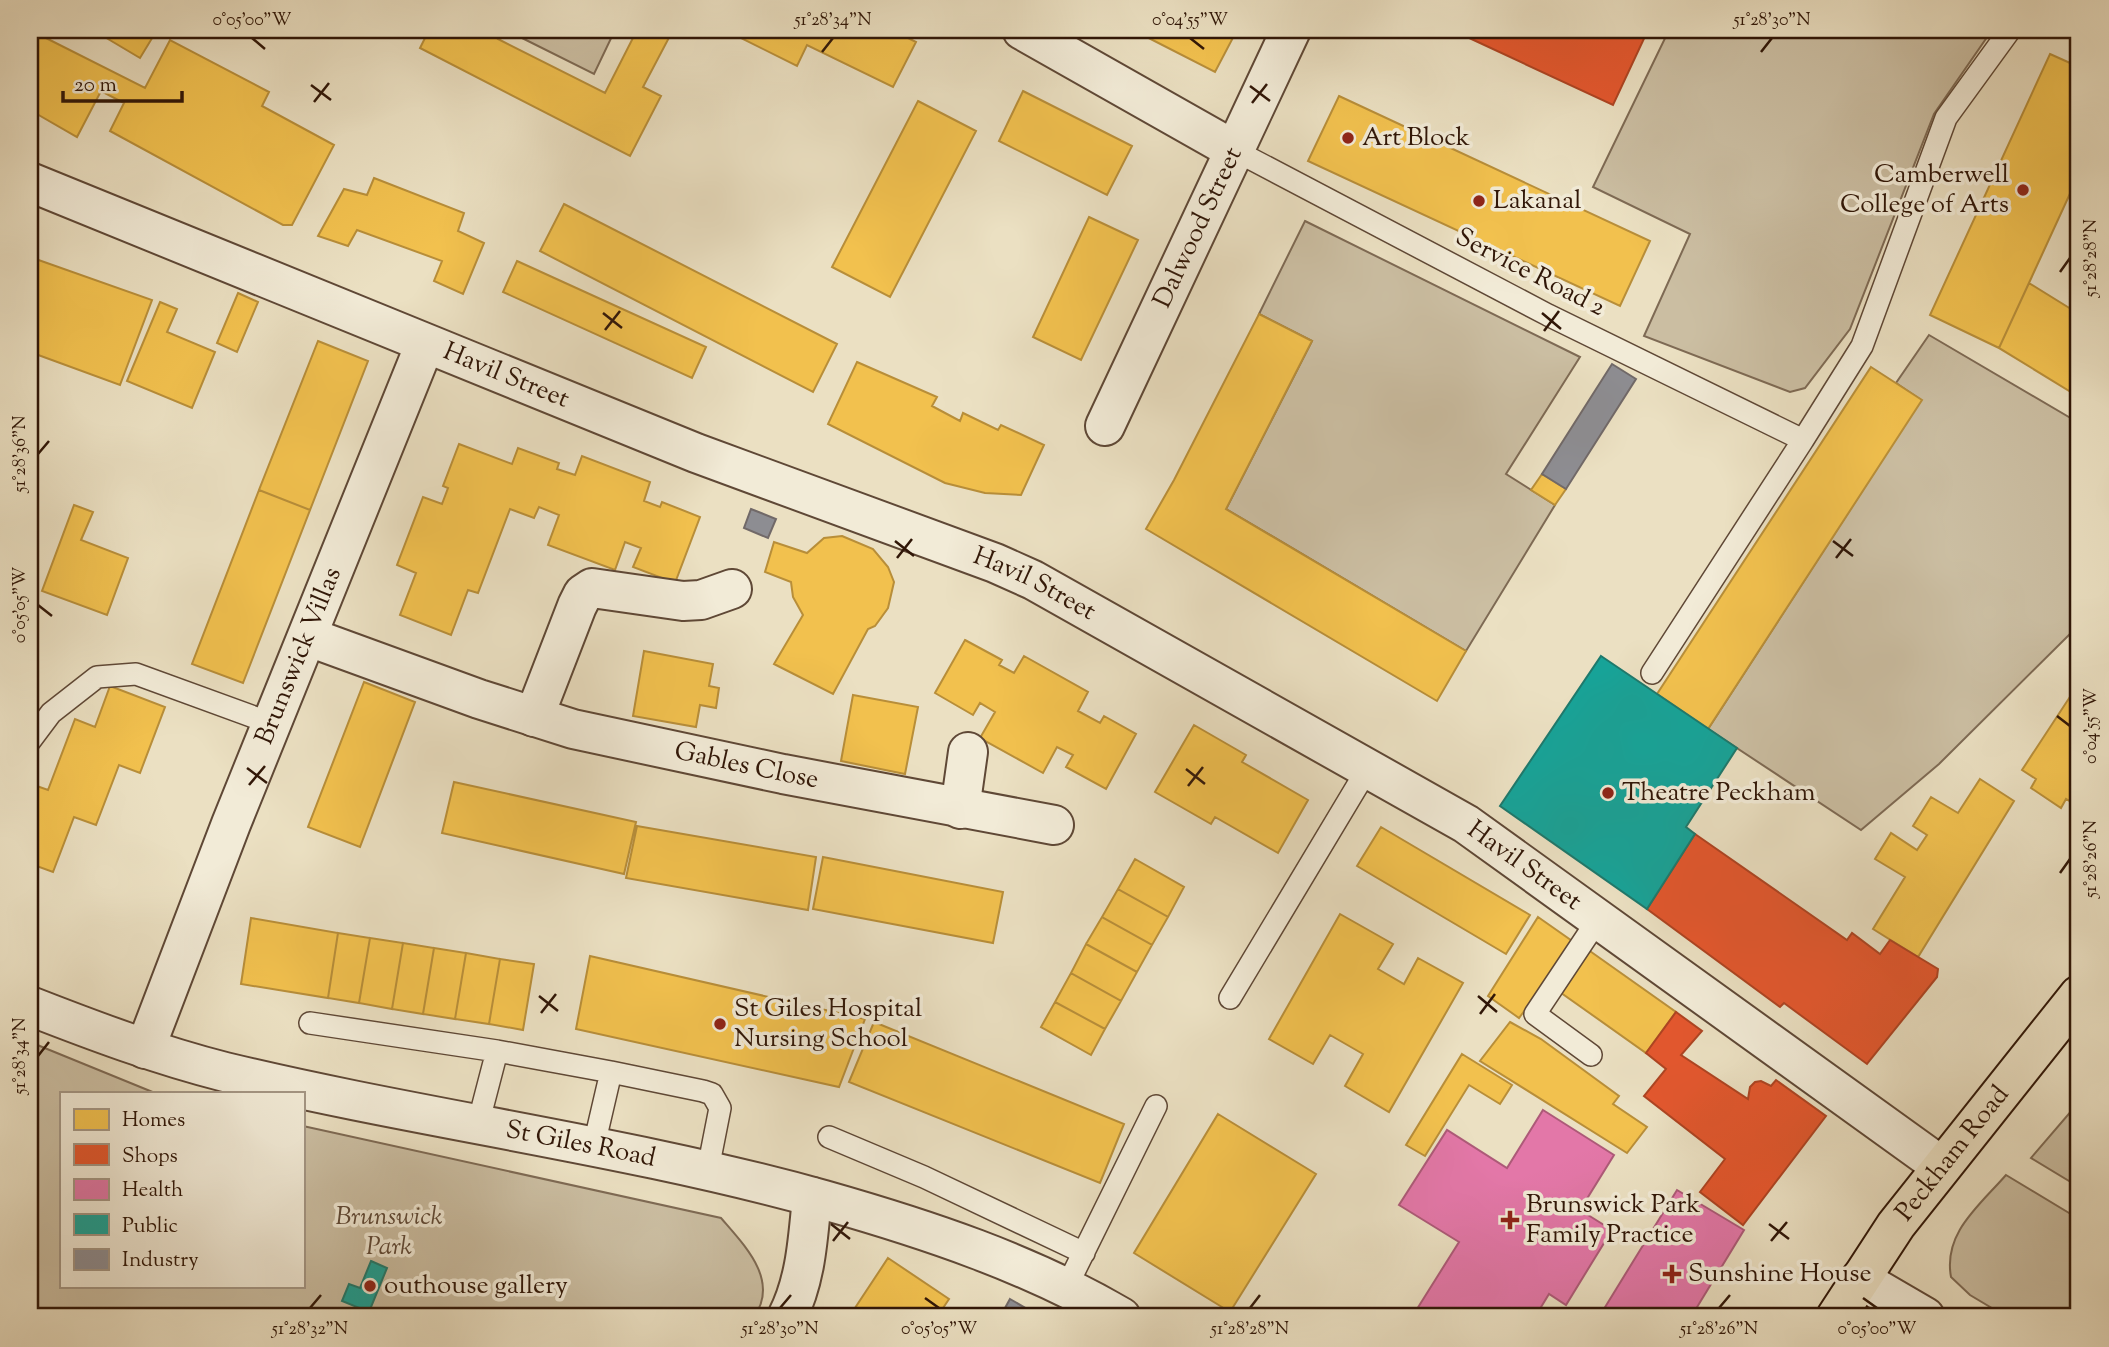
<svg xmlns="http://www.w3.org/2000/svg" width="2109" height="1347" viewBox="0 0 2109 1347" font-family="'Sorts Mill Goudy',serif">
	<rect width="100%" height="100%" fill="#ebe0c2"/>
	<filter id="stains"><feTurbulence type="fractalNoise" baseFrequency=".00286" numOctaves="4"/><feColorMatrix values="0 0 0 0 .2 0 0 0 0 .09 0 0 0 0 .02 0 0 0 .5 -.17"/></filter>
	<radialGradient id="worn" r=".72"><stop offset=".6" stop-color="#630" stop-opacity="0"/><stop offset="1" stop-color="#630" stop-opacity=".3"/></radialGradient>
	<path fill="#cbbea2" stroke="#7e6a54" stroke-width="2" d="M514 30H615L594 74 512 33Z
		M1669 30H1992L1934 114 1850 329 1805 388 1790 392 1644 336 1690 234 1593 187Z
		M1305 221 1580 357 1506 474 1555 505 1466 651 1226 509 1312 341 1259 314Z
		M1929 335 2079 423V625L1939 764 1861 830 1708 729 1921 400 1896 383Z
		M30 1042 155 1093H61V1286H303V1126L721 1218C744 1245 780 1280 754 1317H30Z
		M2079 1102V1187L2031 1158Z
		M2006 1175 2079 1219V1317H2007L1970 1295 1951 1277C1943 1233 1979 1206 2006 1175Z"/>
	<path fill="#f2c14e" stroke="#b88e39" stroke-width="2" d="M30 30 145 88 170 40 269 92 262 106 334 145 292 225H283L110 131 124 103 101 91 77 137 30 110Z
		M93 30H157L140 58Z
		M429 30H503L498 39 605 93 637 30H673L643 87 661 96 630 156 420 48Z
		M725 30H892L916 42 893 87 807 45 797 66Z
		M1133 30H1237L1215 72Z
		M2050 54 2079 67V174L2029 283 2079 314V397L1999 348 1930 315Z
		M2050 54 2079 67V174L1999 348 1930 315Z
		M1023 91 1132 146 1107 195 999 141Z
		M1339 96 1650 241 1620 306 1308 161Z
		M918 101 976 131 890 297 832 267Z
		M374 178 464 213 458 231 484 243 463 294 434 281 442 261 357 230 348 246 318 236 344 189 367 195Z
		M564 204 837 344 813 392 540 251Z
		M1089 217 1138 240 1081 360 1033 337Z
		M30 257 152 300 120 385 30 352Z
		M517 261 706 347 692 378 503 292Z
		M2029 283 2079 314V397L1999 348Z
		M238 293 258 302 237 352 217 343Z
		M160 302 177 309 167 332 215 352 192 408 127 381Z
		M1259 314 1312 341 1226 509 1466 651 1437 701 1146 529 1174 480Z
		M318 341 368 361 310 510 259 490Z
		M857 362 937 397 932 406 960 421 963 413 998 430 1001 425 1044 445 1021 495 985 493 945 483 828 424Z
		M1871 367 1922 400 1708 729 1657 694Z
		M30 403 36 406 30 421Z
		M459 444 512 464 518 448 559 463 557 469 575 475 582 456 650 482 644 501 660 507 662 502 700 517 675 583 633 567 641 548 625 542 615 570 548 545 559 515 539 507 534 518 510 509 478 593 468 590 451 635 400 615 416 573 397 565 423 497 442 504 448 488 443 486Z
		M1542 474 1566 489 1555 505 1531 490Z
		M259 490 310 510 243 683 192 664Z
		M74 505 93 512 81 540 128 558 107 615 42 591Z
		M842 536 873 549 888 567 894 582 888 608 875 626 868 629 833 694 774 664 803 615 793 597 791 582 765 572 774 542 807 553 824 538Z
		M965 640 1002 660 999 665 1014 673 1024 656 1088 692 1078 711 1100 723 1104 716 1136 734 1106 789 1066 767 1073 755 1057 747 1043 773 980 738 995 712 980 703 973 715 935 693Z
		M644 651 713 664 709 686 719 688 716 708 700 705 696 727 633 716Z
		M364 682 415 702 360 847 308 827Z
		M2079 683V804L2078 806 2066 799 2061 808 2031 788 2036 779 2022 770Z
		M110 686 165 707 140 773 119 765 96 825 74 817 53 872 34 865 30 877 31 784 48 790 75 719 95 727Z
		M853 695 918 707 905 774 841 761Z
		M1194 725 1246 755 1242 762 1308 800 1278 853 1215 817 1211 824 1155 792Z
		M1980 779 2014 801 1918 957 1873 929 1905 877 1875 859 1891 833 1917 850 1927 835 1913 826 1931 797 1958 813Z
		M454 782 636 822 624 874 442 833Z
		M637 826 816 857 808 910 626 878Z
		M1381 827 1530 915 1506 954 1357 866Z
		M823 857 1003 892 993 943 813 909Z
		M1135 859 1184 887 1168 917 1118 889Z
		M1118 889 1168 917 1152 945 1102 917Z
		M1340 914 1393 944 1378 969 1404 984 1418 958 1463 983 1389 1112 1345 1086 1363 1054 1330 1035 1313 1064 1269 1039Z
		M1102 917 1152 945 1137 972 1086 944Z
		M1538 917 1575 943 1519 1018 1488 996Z
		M251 918 338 933 328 998 241 984Z
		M338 933 370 938 359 1003 328 998Z
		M370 938 403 943 392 1009 359 1003Z
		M403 943 434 948 423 1014 392 1009Z
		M1086 944 1137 972 1121 1001 1071 973Z
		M434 948 466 953 455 1019 423 1014Z
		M1587 949 1676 1012 1646 1053 1557 990Z
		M466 953 500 959 489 1024 455 1019Z
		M590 956 865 1019 839 1087 576 1029Z
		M500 959 534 964 523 1030 489 1024Z
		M1071 973 1121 1001 1105 1029 1055 1002Z
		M1055 1002 1105 1029 1091 1055 1041 1027Z
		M874 1022 1124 1124 1100 1183 849 1082Z
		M1510 1022 1541 1039 1619 1096 1613 1104 1647 1127 1627 1153 1480 1061Z
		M1462 1054 1512 1085 1500 1104 1469 1085 1425 1156 1406 1145Z
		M1218 1114 1316 1174 1230 1312 1134 1253Z
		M888 1258 949 1299 937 1317H849Z"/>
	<path fill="#e4572e" stroke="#ae4422" stroke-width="2" d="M1452 30H1648L1613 105Z
		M1695 834 1847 940 1852 933 1880 954 1890 940 1938 969 1937 977 1867 1064 1784 1003 1780 1007 1647 909Z
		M1676 1012 1702 1031 1681 1055 1748 1099 1750 1087 1755 1082 1761 1081 1771 1086 1776 1080 1826 1116 1743 1225 1700 1192 1725 1159 1644 1096 1666 1069 1646 1053Z"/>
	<path fill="#e377a8" stroke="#ad5a78" stroke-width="2" d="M1543 1110 1614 1155 1580 1210 1612 1230 1566 1305 1549 1294 1535 1317H1412L1459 1242 1399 1205 1447 1130 1507 1168Z
		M1677 1190 1744 1230 1691 1317H1599Z"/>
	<path fill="#17a398" stroke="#1e796c" stroke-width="2" d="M1601 656 1737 748 1686 827 1695 834 1647 909 1500 806Z
		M371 1261 387 1268 369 1312 342 1301 349 1284 360 1288Z"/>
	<path fill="#8d8d92" stroke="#716968" stroke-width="2" d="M1612 364 1636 379 1566 489 1542 474Z
		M751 509 776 519 768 538 744 528Z
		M1010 1299 1039 1316 1038 1317H1000Z"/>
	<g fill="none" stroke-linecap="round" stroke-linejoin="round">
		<defs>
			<path id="lane" d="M1234 150 1548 315 1803 440 1862 346 1946 118 2010 30
				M1652 673 1803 440
				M30 741 51 713 97 677 136 674 273 724
				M1230 998 1368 768
				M310 1023 497 1051
				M1591 1055 1535 1014 1599 918
				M478 1124 497 1051 611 1072
				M829 1137 924 1177 1084 1253
				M594 1145 611 1072 703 1091 712 1094 720 1108 708 1169
				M1066 1288 1156 1106"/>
			<g id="street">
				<path d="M1022 30 1234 150"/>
				<path id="s1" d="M30 182 696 453 995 563 1033 580 1466 824 1941 1166"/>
				<path id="s2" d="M1105 426 1291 30"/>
				<path id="s3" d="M309 637 479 699 573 729 783 774 1054 825"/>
				<path d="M534 717 577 606 583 594 592 588 683 601 701 600 732 589"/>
				<path d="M960 809 968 752"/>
				<path id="s4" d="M30 1006C94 1031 158 1055 225 1072 424 1120 627 1145 824 1200 926 1229 1029 1263 1121 1317"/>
				<path id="s5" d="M145 1049 231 824 425 344"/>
				<path d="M1860 1279 1925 1317"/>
				<path d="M787 1317C806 1280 808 1238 812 1197"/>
			</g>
			<g id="highway">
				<path id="s6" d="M1836 1317 1896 1225 2079 995"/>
			</g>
		</defs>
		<use href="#lane" stroke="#5f4836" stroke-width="24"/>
		<use href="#street" stroke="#5f4836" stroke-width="42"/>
		<use href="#highway" stroke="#301607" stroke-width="42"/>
		<use href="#lane" stroke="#f2ebd7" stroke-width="21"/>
		<use href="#street" stroke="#f2ebd7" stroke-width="38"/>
		<use href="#highway" stroke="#ebe0c2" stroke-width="38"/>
	</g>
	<path fill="none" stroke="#301607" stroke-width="2.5" d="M252 38 265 49M1190 38 1204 49M822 52 833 38M1761 52 1772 38M311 85 331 100M1250 86 1270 101M314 102 329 83M1252 103 1267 84M2060 272 2070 258M603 313 622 328M1542 313 1561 329M605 330 620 311M1544 331 1559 311M38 454 49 441M895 541 914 556M1833 541 1853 556M897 558 912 539M1836 558 1851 539M38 605 52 616M2057 716 2070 726M247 768 267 783M1186 769 1205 784M249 785 265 766M1188 786 1203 767M2060 873 2070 859M539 996 558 1011M1478 996 1497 1012M541 1013 556 994M1480 1014 1495 994M38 1056 49 1042M831 1224 850 1239M1769 1224 1789 1239M833 1241 848 1222M1771 1241 1787 1222M925 1298 939 1308M1863 1298 1877 1308M310 1308 321 1295M780 1308 791 1295M1250 1308 1260 1295M1719 1308 1730 1295"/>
	<g fill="#8f2418" stroke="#f2ebd7" stroke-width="2.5">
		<circle cx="1348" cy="138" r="7"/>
		<circle cx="2023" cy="190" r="7"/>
		<circle cx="1479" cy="201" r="7"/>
		<circle cx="1608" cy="793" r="7"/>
		<circle cx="720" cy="1024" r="7"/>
		<path d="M1506.5 1209.5h7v7h7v7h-7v7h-7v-7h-7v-7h7z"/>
		<path d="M1668.5 1263.5h7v7h7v7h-7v7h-7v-7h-7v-7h7z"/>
		<circle cx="370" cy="1286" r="7"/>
	</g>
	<g text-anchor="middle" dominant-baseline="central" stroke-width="7" stroke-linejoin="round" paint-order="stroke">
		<g font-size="26" fill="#301607" stroke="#f2ebd7" text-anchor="start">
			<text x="1362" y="138">Art Block</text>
			<text x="2009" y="175" text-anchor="end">Camberwell<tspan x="2009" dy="30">College of Arts</tspan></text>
			<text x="1493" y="201">Lakanal</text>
			<text x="1622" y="793">Theatre Peckham</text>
			<text x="734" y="1009">St Giles Hospital<tspan x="734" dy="30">Nursing School</tspan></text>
			<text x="1526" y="1205">Brunswick Park<tspan x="1526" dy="30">Family Practice</tspan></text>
			<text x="1688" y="1274">Sunshine House</text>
			<text x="384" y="1286">outhouse gallery</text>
		</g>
		<g font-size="26" fill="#301607" stroke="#f2ebd7">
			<text stroke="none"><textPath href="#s2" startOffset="219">Dalwood Street</textPath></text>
			<text transform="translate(1530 273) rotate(27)">Service Road 2</text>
			<text stroke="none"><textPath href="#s1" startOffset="514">Havil Street</textPath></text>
			<text stroke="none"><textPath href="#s1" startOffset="1082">Havil Street</textPath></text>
			<text stroke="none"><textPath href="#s5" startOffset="422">Brunswick Villas</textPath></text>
			<text stroke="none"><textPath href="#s3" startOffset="457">Gables Close</textPath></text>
			<text stroke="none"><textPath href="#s1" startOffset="1648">Havil Street</textPath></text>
			<text stroke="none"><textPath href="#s4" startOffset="569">St Giles Road</textPath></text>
			<text stroke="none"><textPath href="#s6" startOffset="201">Peckham Road</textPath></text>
		</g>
		<g font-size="26" font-style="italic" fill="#5e4836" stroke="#f2ebd7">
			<text x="389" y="1217">Brunswick<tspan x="389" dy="30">Park</tspan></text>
		</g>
	</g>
	<rect width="2109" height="1347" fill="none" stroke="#ebe0c2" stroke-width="77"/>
	<rect x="60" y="1092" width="245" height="196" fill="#f2ebd7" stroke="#a49684" stroke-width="2"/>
	<rect x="74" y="1109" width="35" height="21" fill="#f2c14e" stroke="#a49684" stroke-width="2"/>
	<text x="122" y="1126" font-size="21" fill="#301607">Homes</text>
	<rect x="74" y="1144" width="35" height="21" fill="#e4572e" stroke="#a49684" stroke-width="2"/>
	<text x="122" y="1162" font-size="21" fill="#301607">Shops</text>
	<rect x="74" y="1179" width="35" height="21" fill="#e377a8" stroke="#a49684" stroke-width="2"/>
	<text x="122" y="1196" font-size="21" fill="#301607">Health</text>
	<rect x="74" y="1214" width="35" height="21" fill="#17a398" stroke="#a49684" stroke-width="2"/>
	<text x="122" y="1232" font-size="21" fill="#301607">Public</text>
	<rect x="74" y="1249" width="35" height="21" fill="#8d8d92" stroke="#a49684" stroke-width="2"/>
	<text x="122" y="1266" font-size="21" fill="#301607">Industry</text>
	<path d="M63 91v10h119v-10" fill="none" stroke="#301607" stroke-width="3.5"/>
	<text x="74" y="91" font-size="21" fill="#301607" stroke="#f2ebd7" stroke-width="5" paint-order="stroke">20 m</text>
	<rect x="38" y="38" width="2032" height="1270" fill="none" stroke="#301607" stroke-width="2.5"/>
	<g font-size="18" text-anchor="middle" fill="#301607">
		<text x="252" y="25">0°05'00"W</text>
		<text x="833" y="25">51°28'34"N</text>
		<text x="1190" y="25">0°04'55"W</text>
		<text x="1772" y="25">51°28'30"N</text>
		<text transform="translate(2090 258) rotate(-90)" y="6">51°28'28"N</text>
		<text transform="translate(19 454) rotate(-90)" y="6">51°28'36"N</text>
		<text transform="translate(19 605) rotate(-90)" y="6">0°05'05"W</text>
		<text transform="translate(2090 726) rotate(-90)" y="6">0°04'55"W</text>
		<text transform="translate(2090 859) rotate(-90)" y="6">51°28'26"N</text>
		<text transform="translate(19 1056) rotate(-90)" y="6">51°28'34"N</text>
		<text x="310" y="1334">51°28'32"N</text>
		<text x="780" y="1334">51°28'30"N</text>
		<text x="939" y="1334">0°05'05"W</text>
		<text x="1250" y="1334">51°28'28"N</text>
		<text x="1719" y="1334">51°28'26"N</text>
		<text x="1877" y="1334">0°05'00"W</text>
	</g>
	<rect width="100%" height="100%" filter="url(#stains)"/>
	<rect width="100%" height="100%" fill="url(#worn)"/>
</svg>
